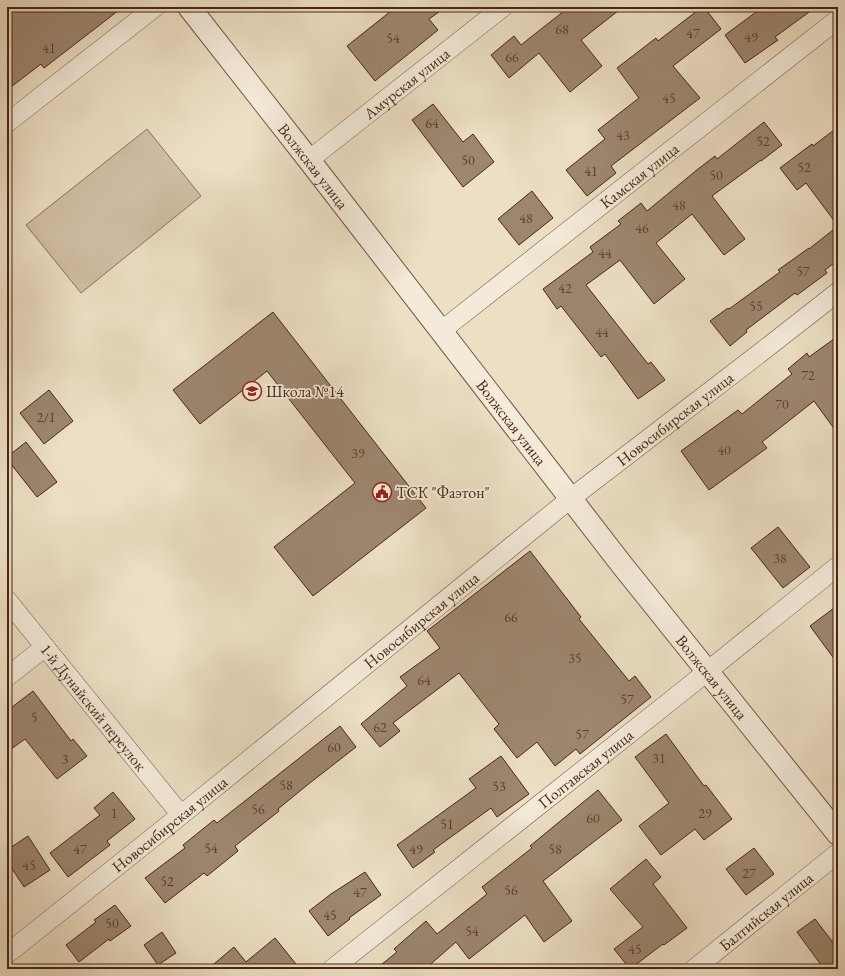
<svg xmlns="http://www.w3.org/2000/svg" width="845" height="976" viewBox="0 0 845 976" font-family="'EB Garamond',serif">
	<rect width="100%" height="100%" fill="#ecdfc4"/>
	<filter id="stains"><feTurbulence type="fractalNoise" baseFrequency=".005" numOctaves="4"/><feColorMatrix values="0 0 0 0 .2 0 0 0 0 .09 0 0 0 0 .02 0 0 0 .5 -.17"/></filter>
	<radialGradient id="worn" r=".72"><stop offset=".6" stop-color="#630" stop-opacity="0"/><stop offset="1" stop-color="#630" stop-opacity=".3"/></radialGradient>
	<path fill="#d0bfa6" stroke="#8c725e" d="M147 129 201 196 81 293 26 225Z"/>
	<path fill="#9d8670" stroke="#482515" d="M7 7H123L44 68 41 64 7 90Z
		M396 7H446L429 19 438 30 375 81 347 46Z
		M569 7H623L581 40 602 66 570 92 539 53 509 78 491 55 514 36 521 45Z
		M702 7H704L721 29 673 66 700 98 611 166 616 173 587 196 566 170 605 139 598 130 639 98 617 68 656 38 658 41Z
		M763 7H816L775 37 778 40 745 63 725 35Z
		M433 104 463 142 473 134 494 162 463 187 412 120Z
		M764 122 782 145 761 161V160L712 196 745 239 724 255 692 214 656 243 685 279 654 304 620 260 586 285 648 364 651 362 665 380 638 399 605 354 601 357 561 306 557 309 543 289 593 252 590 247 621 224 618 221 641 203 647 211 698 169 715 156 717 159Z
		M838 127V260L825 270 827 273 797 295 795 293 746 330 747 332 730 346 710 321 728 308 729 309 780 272 778 270 809 248V249L838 226 806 183 797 190 780 168 812 144 813 146Z
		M532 191 553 218 519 245 498 219Z
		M273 312 426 508 313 596 274 547 355 483 267 371 200 424 173 390Z
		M838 336V434L814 401 762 442 767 448 709 490 681 451 738 410 742 414 792 374 788 369 807 353 809 357Z
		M49 390 73 421 44 444 20 413Z
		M26 442 57 482 37 497 7 459V457Z
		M778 527 810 567 783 588 751 548Z
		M530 551 581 617 579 619 629 681 635 676 651 697 580 754 576 749 555 766 537 742 517 758 494 729 499 724 459 673 393 723 400 731 380 747 361 724 407 686 400 677 440 648 427 631Z
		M838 605V664L810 626Z
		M33 691 71 741 73 739 87 756 57 779 25 739 7 752V711Z
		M340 726 356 747 306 786 278 809 279 811 235 846 238 851 207 876 204 873 165 903 145 878 185 848 183 845 214 820 217 823Z
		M666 734 704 786 706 785 732 819 704 840 695 829 661 855 639 826 669 803 635 757Z
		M501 756 529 794 497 817 491 808 433 850 435 852 413 868 397 845 476 788 469 779Z
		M598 790 622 820 543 881 572 921 544 942 525 915 469 959 456 942 425 969H376L397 952 394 949 426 921 437 934 487 894 482 887 532 848 530 846Z
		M113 792 135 819 107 841 110 845 68 877 50 853 100 815 94 808Z
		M28 836 50 870 24 887 7 861V850Z
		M754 848 774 874 746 895 726 869Z
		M646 859 661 877 653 884 687 928 664 945 663 944 630 969 614 949 643 927 610 889Z
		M365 872 381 895 349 918 350 919 328 936 309 911 331 894Z
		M115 905 131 926 110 941 109 939 79 962 66 945 96 922 94 920Z
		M815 919 838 949V969H824L797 932Z
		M162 932 176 953 158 965 144 945Z
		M275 938 300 969H208L234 947 246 962Z"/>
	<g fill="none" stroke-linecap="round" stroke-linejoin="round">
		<defs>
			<g id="minor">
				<path d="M7 123 155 7"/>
				<path id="s1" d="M309 160 503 7"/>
				<path id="s2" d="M441 331 838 19"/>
				<path id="s3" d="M7 600 181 815"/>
				<path d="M7 677 45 647"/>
				<path id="s4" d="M7 954 181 815 570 499 760 353 838 292"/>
				<path id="s5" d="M332 969 678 695 838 566"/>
				<path id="s6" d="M694 969 838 853"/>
			</g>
			<g id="tertiary">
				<path id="s7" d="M189 7 309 160 622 565 838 834"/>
			</g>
		</defs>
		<use href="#minor" stroke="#715441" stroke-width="20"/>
		<use href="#tertiary" stroke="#715441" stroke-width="24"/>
		<use href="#minor" stroke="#f3ead9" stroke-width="19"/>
		<use href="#tertiary" stroke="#f3ead9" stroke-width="22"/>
	</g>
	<defs>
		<symbol id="school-ring" viewBox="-11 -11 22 22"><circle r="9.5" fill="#f3ead9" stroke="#8f2418" stroke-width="1.5"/><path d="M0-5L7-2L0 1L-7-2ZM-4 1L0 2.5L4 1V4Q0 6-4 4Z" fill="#8f2418"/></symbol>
		<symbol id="civic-ring" viewBox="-11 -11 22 22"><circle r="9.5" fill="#f3ead9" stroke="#8f2418" stroke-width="1.5"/><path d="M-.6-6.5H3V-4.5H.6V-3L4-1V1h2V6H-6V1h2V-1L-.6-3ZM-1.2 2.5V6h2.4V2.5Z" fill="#8f2418"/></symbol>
	</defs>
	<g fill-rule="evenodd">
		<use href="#school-ring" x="241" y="380" width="22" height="22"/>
		<use href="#civic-ring" x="371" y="481" width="22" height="22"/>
	</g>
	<g text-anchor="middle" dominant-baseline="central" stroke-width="3.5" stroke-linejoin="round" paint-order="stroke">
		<g font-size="14" fill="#5d3d2c">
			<text x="562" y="29">68</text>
			<text x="693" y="33">47</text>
			<text x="751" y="37">49</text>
			<text x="393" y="38">54</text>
			<text x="49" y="48">41</text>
			<text x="512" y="57">66</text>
			<text x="669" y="98">45</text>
			<text x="432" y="123">64</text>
			<text x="623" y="135">43</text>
			<text x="763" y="141">52</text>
			<text x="468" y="160">50</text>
			<text x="804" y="167">52</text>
			<text x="591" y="171">41</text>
			<text x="716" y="175">50</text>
			<text x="679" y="205">48</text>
			<text x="526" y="218">48</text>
			<text x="642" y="228">46</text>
			<text x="605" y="253">44</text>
			<text x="803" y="271">57</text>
			<text x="565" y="288">42</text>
			<text x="756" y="306">55</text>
			<text x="602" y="332">44</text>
			<text x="808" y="375">72</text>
			<text x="782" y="404">70</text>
			<text x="46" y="417">2/1</text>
			<text x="724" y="450">40</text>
			<text x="358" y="453">39</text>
			<text x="780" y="558">38</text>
			<text x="511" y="617">66</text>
			<text x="575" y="658">35</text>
			<text x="424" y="680">64</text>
			<text x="627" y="699">57</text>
			<text x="34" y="717">5</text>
			<text x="380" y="727">62</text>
			<text x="582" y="734">57</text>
			<text x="334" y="747">60</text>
			<text x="659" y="758">31</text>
			<text x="65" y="759">3</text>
			<text x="286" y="785">58</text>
			<text x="499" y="786">53</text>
			<text x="258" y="809">56</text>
			<text x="114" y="813">1</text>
			<text x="705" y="813">29</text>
			<text x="593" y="818">60</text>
			<text x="447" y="824">51</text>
			<text x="211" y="848">54</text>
			<text x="80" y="849">47</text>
			<text x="416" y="849">49</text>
			<text x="555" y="849">58</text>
			<text x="29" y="865">45</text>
			<text x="749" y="873">27</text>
			<text x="167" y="881">52</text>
			<text x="511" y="890">56</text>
			<text x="360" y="892">47</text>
			<text x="330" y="915">45</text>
			<text x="112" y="923">50</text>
			<text x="472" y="931">54</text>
			<text x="635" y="949">45</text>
		</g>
		<g font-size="16" fill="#482515" stroke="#f3ead9">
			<text stroke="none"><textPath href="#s1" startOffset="124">Амурская улица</textPath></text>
			<text stroke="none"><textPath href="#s7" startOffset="202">Волжская улица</textPath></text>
			<text stroke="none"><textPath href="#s2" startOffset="252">Камская улица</textPath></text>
			<text stroke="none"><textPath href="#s4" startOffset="856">Новосибирская улица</textPath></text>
			<text stroke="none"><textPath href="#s7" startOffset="526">Волжская улица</textPath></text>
			<text stroke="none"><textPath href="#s4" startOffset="532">Новосибирская улица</textPath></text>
			<text stroke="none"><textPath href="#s7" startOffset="850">Волжская улица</textPath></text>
			<text stroke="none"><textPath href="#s3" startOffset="138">1-й Дунайский переулок</textPath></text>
			<text stroke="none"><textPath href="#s5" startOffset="323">Полтавская улица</textPath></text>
			<text stroke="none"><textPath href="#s4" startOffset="208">Новосибирская улица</textPath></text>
			<text stroke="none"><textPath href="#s6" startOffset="92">Балтийская улица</textPath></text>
		</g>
		<g font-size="16" fill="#482515" stroke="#f3ead9" text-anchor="start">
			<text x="266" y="391">Школа №14</text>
			<text x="396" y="492">ТСК "Фаэтон"</text>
		</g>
	</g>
	<rect width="845" height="976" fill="none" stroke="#ecdfc4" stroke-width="24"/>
	<rect x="8" y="8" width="829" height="960" fill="none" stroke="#482515" stroke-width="2"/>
	<rect x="12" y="12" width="821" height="952" fill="none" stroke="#482515"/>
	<rect width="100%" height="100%" filter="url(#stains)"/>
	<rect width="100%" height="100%" fill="url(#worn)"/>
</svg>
